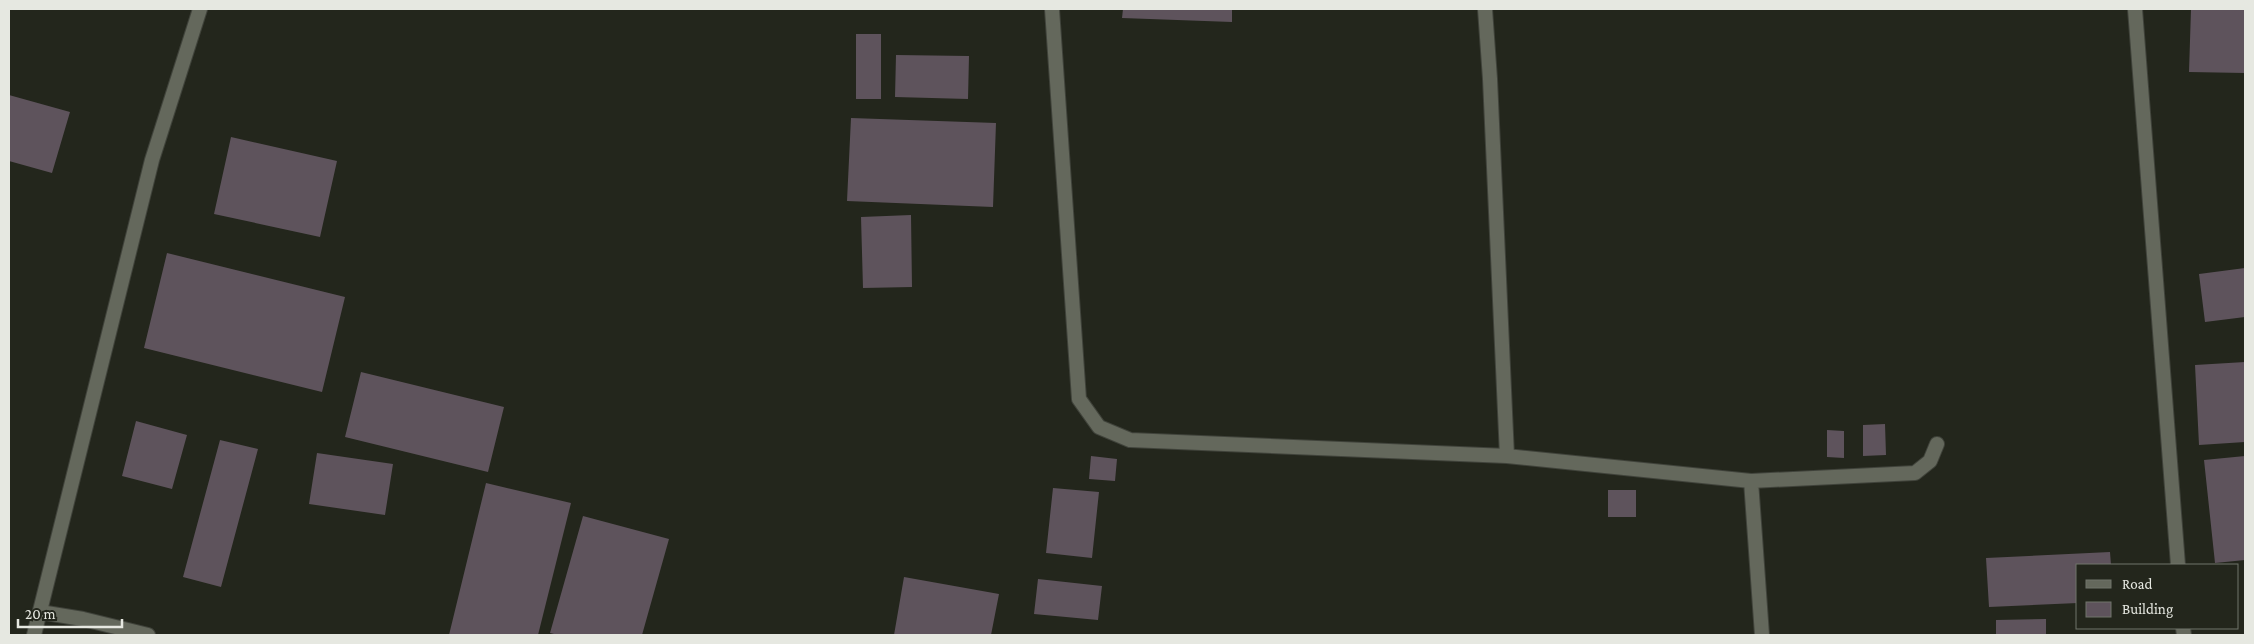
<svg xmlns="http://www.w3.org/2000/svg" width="2254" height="644" viewBox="0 0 2254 644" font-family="'Crimson Pro',serif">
	<rect width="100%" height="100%" fill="#23261c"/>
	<path fill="#5e535c" d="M1123 9H1232V22L1122 18Z
		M2191 9H2245V73L2189 72Z
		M856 34H881V99H856Z
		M896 55 969 56 968 99 895 97Z
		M9 95 70 112 52 173 9 161Z
		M851 118 996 123 993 207 847 201Z
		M231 137 337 161 320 237 214 214Z
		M911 215 912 287 863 288 861 217Z
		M167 253 345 297 322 392 144 348Z
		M2245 268V317L2205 322 2199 274Z
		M2245 362V442L2199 445 2195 365Z
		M361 372 504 407 488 472 345 437Z
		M136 421 187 435 172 489 122 476Z
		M1885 424 1886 455 1863 456V425Z
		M1827 430 1844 431V458L1827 457Z
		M220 440 258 449 221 587 183 577Z
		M317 453 393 464 385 515 309 504Z
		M1091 456 1117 459 1115 481 1089 479Z
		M2245 456V560L2215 563 2204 460Z
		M486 483 571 503 538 635H449Z
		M1053 488 1099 492 1092 558 1046 553Z
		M1608 490H1636V517H1608Z
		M583 516 669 539 642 635H558L550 633Z
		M2110 552 2111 565H2078V603L1989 607 1986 558Z
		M904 577 999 594 991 635H894Z
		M1038 579 1102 586 1098 620 1034 614Z
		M2046 619V635H1996V620Z"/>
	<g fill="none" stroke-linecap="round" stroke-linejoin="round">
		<defs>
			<path id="minor" d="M1052 9 1079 399 1099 427 1130 440 1507 456 1751 481
				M1485 9 1490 79 1507 456
				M2135 9 2178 565
				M40 612 83 619 148 635
				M2183 628 2184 635
				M34 635 152 160 200 9
				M1762 635 1751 481 1915 473 1930 461 1937 444"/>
		</defs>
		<use href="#minor" stroke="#40433b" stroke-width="16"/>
		<use href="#minor" stroke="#64685c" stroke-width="14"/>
	</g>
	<rect width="2254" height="644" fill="none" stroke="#e6e8e1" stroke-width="20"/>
	<rect x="2076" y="564" width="162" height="65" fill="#23261c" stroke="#71746b"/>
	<rect x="2086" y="580" width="25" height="8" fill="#64685c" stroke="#71746b"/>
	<text x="2122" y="589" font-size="15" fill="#e6e8e1">Road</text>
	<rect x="2086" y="602" width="25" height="15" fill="#5e535c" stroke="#71746b"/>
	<text x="2122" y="614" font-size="15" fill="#e6e8e1">Building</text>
	<path d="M18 619v8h104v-8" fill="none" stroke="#e6e8e1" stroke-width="2.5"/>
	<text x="25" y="619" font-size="15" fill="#e6e8e1" stroke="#23261c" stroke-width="4" paint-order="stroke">20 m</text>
</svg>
